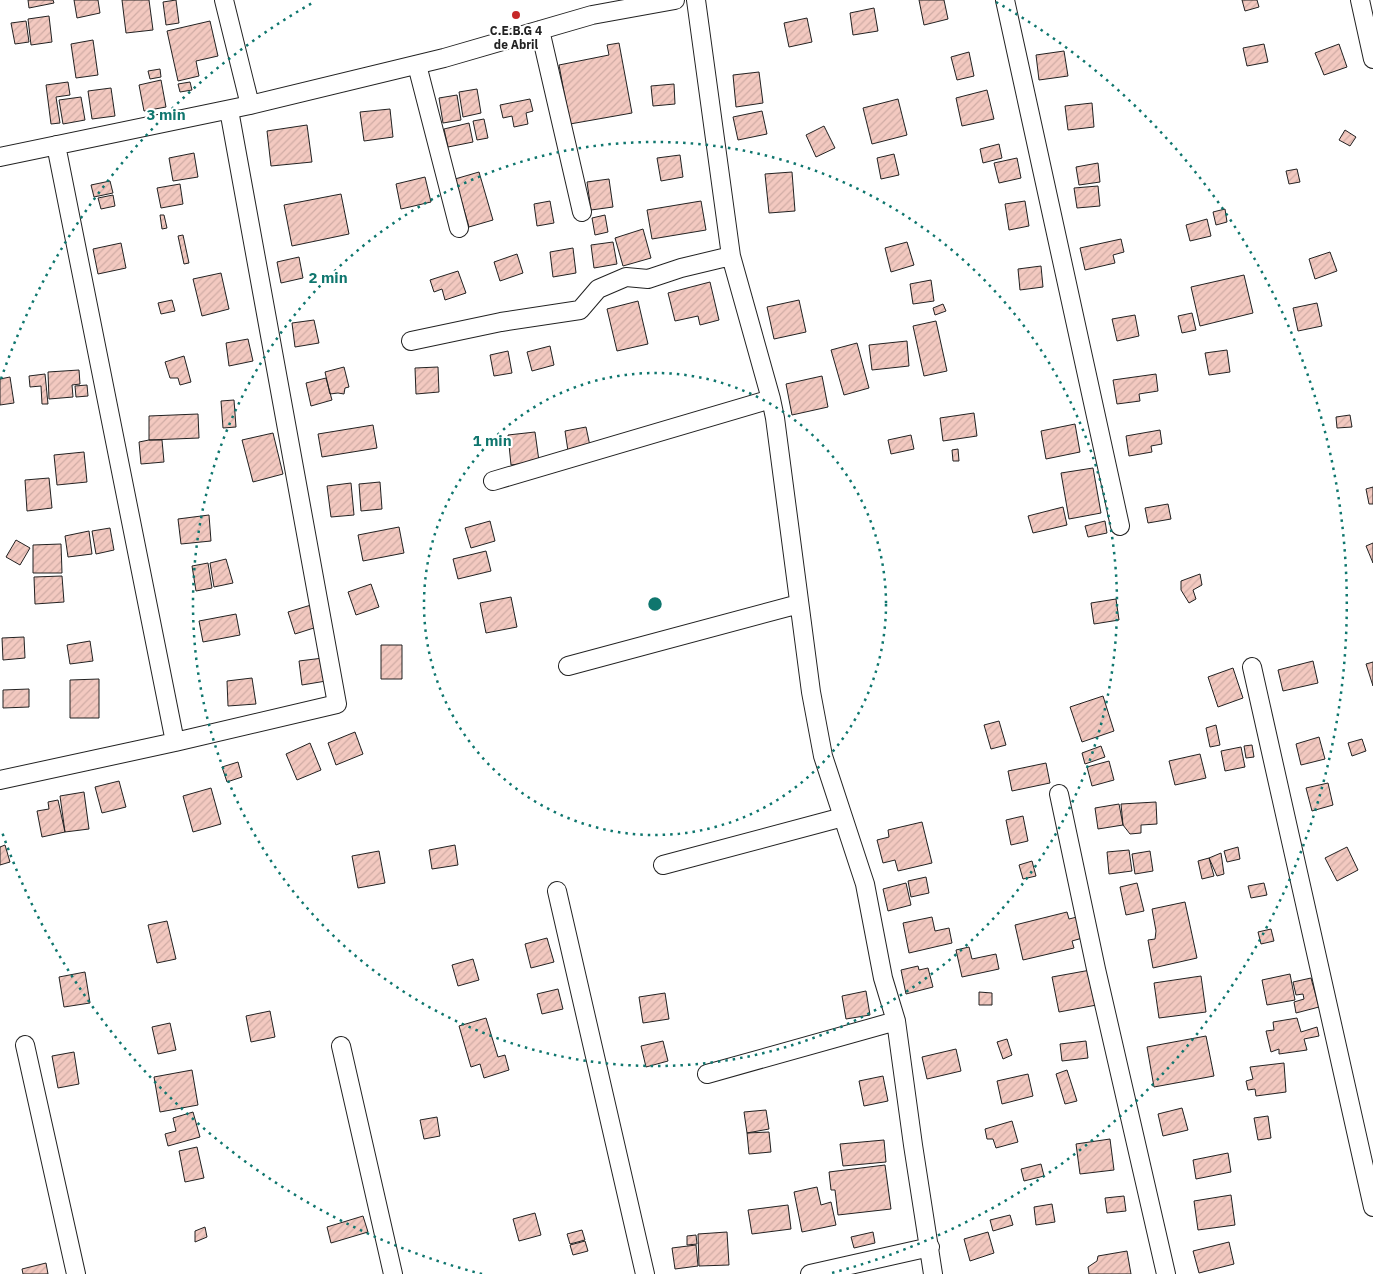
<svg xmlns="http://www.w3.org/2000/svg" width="1373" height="1274" viewBox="0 0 1373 1274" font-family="'IBM Plex Sans',sans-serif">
	<defs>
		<pattern id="building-hatch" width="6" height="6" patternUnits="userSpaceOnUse" patternTransform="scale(1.25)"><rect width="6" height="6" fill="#f3c9c0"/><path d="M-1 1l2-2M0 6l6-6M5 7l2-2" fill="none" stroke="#d0aca5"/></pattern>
	</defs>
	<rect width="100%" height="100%" fill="#fff"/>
	<path fill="url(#building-hatch)" stroke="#222" d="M28 0H53L54 3 29 8Z
		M74 0H98L100 13 77 18Z
		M122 0H149L153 30 126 33Z
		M176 0 179 23 166 25 163 2Z
		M919 0H944L948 19 924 25Z
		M1242 0H1257L1259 7 1245 11Z
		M874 8 878 31 853 35 850 13Z
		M49 16 52 42 31 45 28 19Z
		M807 18 812 42 789 47 784 23Z
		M26 21 29 42 15 44 11 23Z
		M210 21 218 56 196 61 199 76 178 81 167 31Z
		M93 40 98 75 76 78 71 44Z
		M619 43 632 113 570 124 559 65 609 55 607 45Z
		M1264 44 1268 62 1247 66 1243 48Z
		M1339 44 1347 67 1324 75 1315 53Z
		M1064 51 1068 76 1039 80 1036 55Z
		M969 52 974 76 957 80 951 57Z
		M160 69 161 77 150 79 148 71Z
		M759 72 763 103 736 107 733 75Z
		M161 80 166 107 144 111 139 85Z
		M68 82 70 95 56 97 60 123 51 124 46 85Z
		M190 82 192 90 180 92 178 84Z
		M674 84 675 104 653 106 651 86Z
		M111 88 115 116 92 119 88 91Z
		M477 89 481 113 463 117 459 92Z
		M987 90 994 119 962 126 956 98Z
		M457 95 461 120 443 123 439 98Z
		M81 97 85 120 63 124 59 100Z
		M530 99 533 111 526 113 528 124 514 127 512 116 503 118 500 105Z
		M898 99 907 135 872 144 863 108Z
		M1092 103 1094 127 1068 130 1065 106Z
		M390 109 393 137 364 141 360 112Z
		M762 111 767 134 738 140 733 117Z
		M484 119 488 138 477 140 473 121Z
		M469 123 473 142 448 147 444 129Z
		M307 125 312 162 271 166 267 131Z
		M824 126 835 148 816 157 806 135Z
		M1345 130 1356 137 1350 146 1339 140Z
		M999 144 1002 158 983 163 980 149Z
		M194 153 198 177 173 181 169 158Z
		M894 154 899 175 881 179 877 158Z
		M680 155 683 177 661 181 657 158Z
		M1017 158 1021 178 999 183 994 163Z
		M1098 163 1100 182 1079 185 1076 167Z
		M1297 169 1300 182 1289 184 1286 171Z
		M479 172 493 220 469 227 455 179Z
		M792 172 795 211 769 213 765 174Z
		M425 177 431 202 401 209 396 184Z
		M609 179 613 207 591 210 587 182Z
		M110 181 113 193 94 197 91 185Z
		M180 184 183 204 161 208 157 188Z
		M1098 186 1100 206 1077 208 1074 188Z
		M341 194 349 234 292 246 284 205Z
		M113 195 115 206 101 209 98 198Z
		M550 201 554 223 537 226 534 204Z
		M701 201 706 230 652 239 647 210Z
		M1025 201 1029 226 1009 230 1005 204Z
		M1225 209 1227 222 1216 225 1213 212Z
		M160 215H164L167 228 162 229Z
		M605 215 608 232 595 235 592 218Z
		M1207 219 1211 236 1190 241 1186 225Z
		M643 229 651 258 623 266 615 238Z
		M183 235 189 263 184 264 178 236Z
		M1121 239 1124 252 1113 255 1115 263 1085 270 1080 248Z
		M613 242 617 264 594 268 591 245Z
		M907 242 914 265 891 272 885 248Z
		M121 243 126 268 98 274 93 249Z
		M573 248 576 273 553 277 550 252Z
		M1330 252 1337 271 1315 279 1309 259Z
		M517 254 523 273 500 281 494 262Z
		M299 257 303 278 281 283 277 262Z
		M1041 266 1043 287 1020 290 1018 269Z
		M458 271 466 293 445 300 442 289 434 292 430 280Z
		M221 273 229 309 202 316 193 279Z
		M1244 275 1253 313 1200 326 1191 287Z
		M931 280 934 301 913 304 910 284Z
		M710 282 719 320 700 325 698 316 675 321 668 293Z
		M172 300 175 311 161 314 158 303Z
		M799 300 806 332 774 339 767 307Z
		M638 301 648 344 617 351 607 309Z
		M1317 303 1322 326 1298 331 1293 308Z
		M943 304 946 311 935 315 933 308Z
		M1192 313 1196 330 1182 333 1178 316Z
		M1135 315 1139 336 1117 341 1112 319Z
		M314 320 319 343 295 347 292 323Z
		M936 321 947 371 924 376 913 326Z
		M248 339 253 361 229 366 226 343Z
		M907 341 909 366 872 370 869 345Z
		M857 343 869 388 844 395 831 350Z
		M550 346 554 365 532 371 527 352Z
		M1227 350 1230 372 1209 375 1205 353Z
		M508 351 512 373 494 376 490 355Z
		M184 356 191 382 180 385 178 378H170L165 362Z
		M344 367 349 387 345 388 344 394 338 393 330 394 325 372Z
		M438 367 439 392 416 394 415 368Z
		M79 370 80 384 72 385 73 397 49 399 48 372Z
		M45 374 48 404H42L41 386 30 387 29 376Z
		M1156 374 1158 391 1139 394 1140 401 1117 404 1113 380Z
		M822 376 828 407 792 415 786 384Z
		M10 377 14 403 0 405V379Z
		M326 378 332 400 311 406 306 383Z
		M87 385 88 396 76 397 75 386Z
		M234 400 236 427 223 428 221 401Z
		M974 413 977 436 943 441 940 418Z
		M198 414 199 438 149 440V416Z
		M1350 415 1352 427 1337 428 1336 417Z
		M1075 424 1080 452 1046 459 1041 431Z
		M373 425 377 448 322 457 318 434Z
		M586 427 590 446 568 451 565 431Z
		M1160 430 1162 444 1151 446 1152 452 1129 456 1126 436Z
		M535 432 539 461 511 465 508 435Z
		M273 433 283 474 253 482 242 440Z
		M911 435 914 449 891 454 888 440Z
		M149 440H162L164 462 141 464 139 442Z
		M958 449 959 461H953L952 450Z
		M84 452 87 482 57 485 54 455Z
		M1093 468 1101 513 1069 519 1061 473Z
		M49 478 52 508 27 511 25 480Z
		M380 482 382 509 361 511 359 484Z
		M351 483 354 515 331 517 327 486Z
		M1373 487V504H1369L1366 489Z
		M1168 504 1171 519 1148 523 1145 508Z
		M1063 507 1067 525 1033 533 1028 516Z
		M209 515 211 541 181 544 178 519Z
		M490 521 495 541 471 548 465 528Z
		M1105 521 1107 533 1088 537 1085 526Z
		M399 527 404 553 363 561 358 535Z
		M110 528 114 550 96 554 92 531Z
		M89 531 92 554 68 557 65 536Z
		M16 540 30 548 20 565 6 557Z
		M1373 543V563L1366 546Z
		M61 544 62 573H33V545Z
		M486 551 491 571 458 579 453 559Z
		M226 559 233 583 214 587 210 563Z
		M208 563 212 588 196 591 192 566Z
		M1200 574 1202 585 1193 590 1196 599 1189 603 1181 590V581Z
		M62 576 64 602 35 604 34 577Z
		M371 584 379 607 356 615 348 592Z
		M511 597 517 627 486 633 480 603Z
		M1116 599 1119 620 1094 624 1091 603Z
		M311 605 317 627 295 634 288 612Z
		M236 614 240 635 203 642 199 621Z
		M24 637 25 658 3 660 2 638Z
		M90 641 93 661 70 664 67 645Z
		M381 645H402V679H381Z
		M323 658 326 681 302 685 299 661Z
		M1313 661 1318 683 1283 691 1278 670Z
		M1373 662V686L1366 664Z
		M1233 668 1243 698 1218 707 1208 677Z
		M252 678 256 704 228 706 227 681Z
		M99 679V718H70V680Z
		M29 689V707L3 708V690Z
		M1103 696 1114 731 1082 742 1070 707Z
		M999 721 1006 745 991 749 984 725Z
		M1216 725 1220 745 1210 747 1206 728Z
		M355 732 363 754 336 765 328 743Z
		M1319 737 1325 759 1301 765 1296 744Z
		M1362 739 1366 751 1352 756 1348 743Z
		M310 743 321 770 297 780 286 754Z
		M1252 745 1254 757 1246 758 1244 746Z
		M1101 746 1105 757 1085 764 1082 753Z
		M1241 747 1245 767 1225 771 1221 751Z
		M1200 754 1206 778 1175 785 1169 761Z
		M1109 761 1114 780 1092 786 1087 767Z
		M238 762 242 777 227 782 222 767Z
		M1046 763 1050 783 1012 791 1008 771Z
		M119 781 126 807 102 813 95 787Z
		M1328 783 1333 805 1312 811 1306 788Z
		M211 788 221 824 193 832 183 796Z
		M84 792 89 829 65 832 60 796Z
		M58 800 65 832 42 837 37 811 49 809 48 802Z
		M1156 802 1157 824 1141 825V833L1130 834 1123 825 1121 804Z
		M1119 804 1123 825 1098 829 1095 808Z
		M1023 816 1028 841 1011 845 1006 820Z
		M922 822 932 863 898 871 895 860 883 863 877 840 889 837 888 830Z
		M5 845 10 862 0 865V847Z
		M455 845 458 865 432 869 429 850Z
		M1238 847 1240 859 1227 862 1224 851Z
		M1347 847 1358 870 1337 881 1325 858Z
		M1129 850 1132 871 1109 874 1107 852Z
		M379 851 385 883 358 888 352 856Z
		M1150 851 1153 871 1135 874 1132 854Z
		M1221 853 1224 874 1217 876 1209 858Z
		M1209 858 1214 876 1202 879 1198 861Z
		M1032 861 1036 876 1023 879 1019 865Z
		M926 877 929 893 911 897 908 881Z
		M906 883 911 905 888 911 883 889Z
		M1137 883 1144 911 1126 915 1120 887Z
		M1264 883 1267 895 1251 898 1248 886Z
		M1185 902 1197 958 1153 968 1148 940 1155 939 1156 931 1152 909Z
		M1067 912 1069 919 1081 916 1086 937 1072 941 1074 948 1023 960 1015 925Z
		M932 917 935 931 949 928 952 943 909 953 903 923Z
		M167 921 176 959 157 963 148 925Z
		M1271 929 1274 941 1261 944 1258 932Z
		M547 938 554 962 531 968 525 944Z
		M969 947 972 959 996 954 999 969 962 977 956 950Z
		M473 959 479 980 458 986 452 965Z
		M918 966 919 970 928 968 933 987 906 994 901 970Z
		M1096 969 1102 1004 1059 1012 1052 977Z
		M85 972 90 1003 64 1007 59 977Z
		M1290 974 1295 1000 1267 1005 1262 980Z
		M1201 976 1206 1012 1159 1018 1154 983Z
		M1311 978 1319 1007 1296 1013 1294 1002 1304 999 1303 994 1296 995 1293 982Z
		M558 989 563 1009 542 1014 537 994Z
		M866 991 870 1015 846 1019 842 996Z
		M979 992 992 993V1005H979Z
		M665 993 669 1019 643 1023 639 997Z
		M270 1011 275 1037 251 1042 246 1016Z
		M486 1018 498 1057 505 1055 509 1070 484 1078 480 1064 471 1067 459 1026Z
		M1297 1018 1301 1032 1317 1027 1319 1036 1304 1039 1307 1050 1279 1054V1049L1271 1052 1266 1031 1274 1030 1273 1022Z
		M170 1023 176 1050 158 1054 152 1027Z
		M1206 1036 1214 1076 1154 1087 1147 1047Z
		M1007 1039 1012 1055 1003 1059 997 1042Z
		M663 1041 668 1061 646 1067 641 1046Z
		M1086 1041 1088 1058 1062 1061 1060 1044Z
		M956 1049 961 1071 927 1079 922 1057Z
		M74 1052 79 1084 58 1088 52 1056Z
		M1284 1063 1286 1092 1256 1096 1255 1089 1248 1090 1246 1081 1253 1079 1250 1067Z
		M192 1070 198 1105 160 1112 154 1077Z
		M1067 1070 1077 1101 1065 1104 1056 1074Z
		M1028 1074 1033 1096 1002 1104 997 1081Z
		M883 1076 888 1101 864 1106 859 1081Z
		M1182 1108 1188 1130 1163 1136 1158 1114Z
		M766 1110 769 1129 747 1133 744 1112Z
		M193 1112 200 1137 168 1146 165 1134 176 1131 173 1118Z
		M1268 1116 1271 1138 1258 1140 1254 1118Z
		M437 1117 440 1136 424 1139 420 1120Z
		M1012 1121 1018 1142 996 1148 993 1139H987L985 1129Z
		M769 1132 771 1152 749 1154 747 1133Z
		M1110 1139 1114 1170 1080 1174 1076 1144Z
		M884 1140 886 1162 843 1166 840 1144Z
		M197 1147 204 1178 185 1182 179 1151Z
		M1228 1153 1231 1172 1196 1179 1193 1160Z
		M1041 1164 1044 1176 1024 1181 1021 1169Z
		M885 1165 891 1209 838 1215 835 1190H831L829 1172Z
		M817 1187 821 1205 831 1202 836 1225 802 1232 794 1192Z
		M1231 1195 1235 1225 1198 1230 1194 1201Z
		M1124 1196 1126 1211 1107 1213 1105 1198Z
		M1052 1204 1055 1222 1036 1225 1034 1207Z
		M788 1205 791 1229 752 1234 748 1210Z
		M535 1213 541 1235 519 1241 513 1219Z
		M1010 1215 1013 1225 993 1231 990 1220Z
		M363 1216 368 1232 331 1243 327 1227Z
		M205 1227 207 1237 195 1242V1231Z
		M582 1230 585 1240 570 1244 567 1234Z
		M727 1232 729 1265 699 1266 698 1234Z
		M873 1232 875 1243 854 1248 851 1237Z
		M988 1232 994 1253 970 1261 964 1239Z
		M696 1235 697 1244 687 1245V1236Z
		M585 1241 588 1251 573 1255 570 1245Z
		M1229 1242 1234 1264 1199 1273 1193 1251Z
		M696 1245 698 1266 675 1269 672 1248Z
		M1127 1251 1131 1274H1089L1088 1267 1097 1261 1098 1256Z
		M46 1263 48 1274H23L22 1269Z"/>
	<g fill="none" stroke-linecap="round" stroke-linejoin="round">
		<defs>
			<path id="minor" d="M224 0 250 105
				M696 0 731 256 771 399 775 418 811 692 823 756 865 884 883 978 896 1021 913 1145 933 1274
				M1005 0 1120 526
				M1360 0 1373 59
				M540 30 582 212
				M417 65 459 228
				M56 145 175 742 337 704 229 110
				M0 157 250 105 444 58 592 15 675 0
				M411 341 501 322 580 310 598 289 626 277 648 279 681 268 731 256
				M493 481 771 399
				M568 666 799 604
				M1252 667 1373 1207
				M0 780 175 742
				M1059 794 1096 969 1166 1274
				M663 865 843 817
				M557 891 645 1274
				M25 1045 76 1274
				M341 1046 393 1274
				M707 1074 896 1021
				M810 1274 930 1247"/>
		</defs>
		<use href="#minor" stroke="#222" stroke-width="20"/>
		<use href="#minor" stroke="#fff" stroke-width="18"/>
	</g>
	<g fill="none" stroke="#0f766e" stroke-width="2.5" stroke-dasharray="2.5 5">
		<circle cx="655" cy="604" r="231"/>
		<circle cx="655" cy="604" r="462"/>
		<path d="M482 1274A692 692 0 0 1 1 829M1 379A692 692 0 0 1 314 2M996 2A692 692 0 0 1 828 1274"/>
	</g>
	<circle fill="#c62828" stroke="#fff" stroke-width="2" cx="516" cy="15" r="5"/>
	<g text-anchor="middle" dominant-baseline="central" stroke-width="4" stroke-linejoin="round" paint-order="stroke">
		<g font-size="12" font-weight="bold" fill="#222" stroke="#fff">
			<text x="516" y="30">C.E.B.G 4<tspan x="516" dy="14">de Abril</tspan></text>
		</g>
	</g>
	<circle cx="655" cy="604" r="8" fill="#0f766e" stroke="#fff" stroke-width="2.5"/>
	<g font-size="15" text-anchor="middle" font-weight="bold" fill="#0f766e" stroke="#fff" stroke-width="4" stroke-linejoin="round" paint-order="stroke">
		<text x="166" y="120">3 min</text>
		<text x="328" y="283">2 min</text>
		<text x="492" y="446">1 min</text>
	</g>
</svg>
